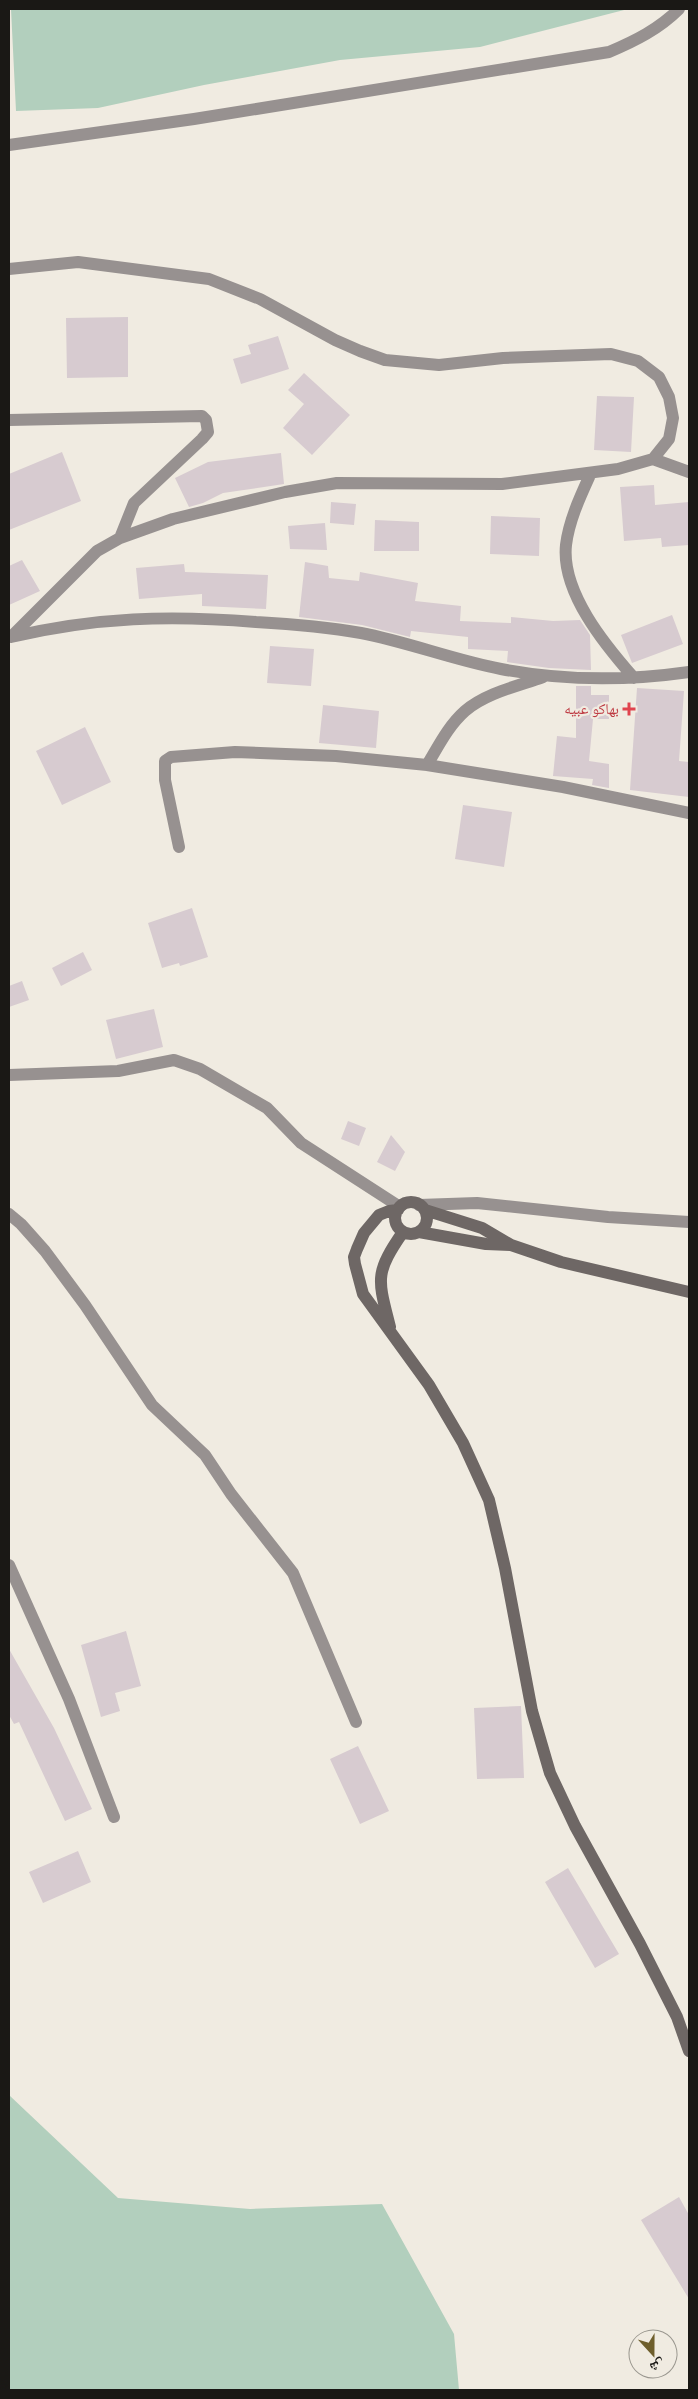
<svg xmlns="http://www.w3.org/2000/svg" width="698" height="2399" viewBox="0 0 698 2399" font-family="'Roboto Serif','Noto Naskh Arabic',serif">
	<rect width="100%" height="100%" fill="#f0ebe1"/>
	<path fill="#b2cfbd" d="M11 9H628L480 47 340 60 204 85 98 108 16 111Z
		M9 2095 118 2198 250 2209 382 2204 454 2334 459 2390H9Z"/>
	<path fill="#d7cbd0" d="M128 317V377L67 378 66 318Z
		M278 336 289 369 241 384 233 359 251 354 248 345Z
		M304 373 350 415 312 455 283 428 304 404 288 390Z
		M597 396 634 397 631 452 594 450Z
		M62 452 81 501 9 530V474Z
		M281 453 284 484 223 493 203 503 189 507 175 478 208 462Z
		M654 485 655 505 689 502V545L662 547 661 538 624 541 620 487Z
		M331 502 356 504 354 525 330 523Z
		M491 516 540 518 539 556 490 554Z
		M375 520 419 522V551H374Z
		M325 523 327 550 290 549 288 526Z
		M22 560 40 591 9 605V566Z
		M305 562 328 566 329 578 359 581 360 572 418 583 415 601 461 606 460 621 511 623V617L553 621 580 620 590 635 591 670 549 668 507 662 508 651 468 649V637L411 631 410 637 362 625 299 617Z
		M184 564 185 572 268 575 266 609 202 606V594L139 599 136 568Z
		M672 615 683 644 632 663 621 635Z
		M270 646 314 649 311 686 267 683Z
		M576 686H591V695H609V719H593L589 761 609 764V788L592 785 593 779 553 776 557 736 576 738Z
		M637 688 684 691 679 761 689 762V797L630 790Z
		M323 705 379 711 376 748 319 743Z
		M85 727 111 782 62 805 36 751Z
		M463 805 512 812 504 867 455 859Z
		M192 908 208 957 180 966 179 963 162 968 148 923Z
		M83 952 92 970 61 986 52 968Z
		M22 981 29 1000 9 1007V986Z
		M154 1009 163 1047 116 1059 106 1020Z
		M348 1121 366 1128 359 1146 341 1139Z
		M391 1135 405 1152 395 1171 377 1162Z
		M126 1631 141 1686 115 1693 120 1711 101 1717 81 1645Z
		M9 1649 54 1728 92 1809 65 1821 19 1722 14 1724 9 1715Z
		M521 1706 524 1778 477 1779 474 1708Z
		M358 1746 389 1811 360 1824 330 1759Z
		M78 1851 91 1882 43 1903 29 1872Z
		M568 1868 619 1954 595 1968 545 1882Z
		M679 2197 689 2215V2299L641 2220Z"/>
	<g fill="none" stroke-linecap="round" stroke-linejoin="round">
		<path stroke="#979190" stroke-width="12" d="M9 145 194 119 609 52C635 41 659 29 679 9
			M9 269 78 262 209 279 260 299 335 340 360 351 385 360 439 365 503 358 611 354 638 361 659 377 669 397 673 418 669 439 653 459 618 469 502 484 337 483 285 492 173 519 120 538 97 551 12 636
			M9 420 202 416 206 420 208 432 202 439 134 503 120 538
			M653 459 689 472
			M591 473C581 495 569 520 566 545 561 592 605 645 634 678
			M11 637C97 617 169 615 256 622 291 624 327 627 361 633 408 642 454 660 501 669 564 681 626 681 689 672
			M427 765C438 747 448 726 465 711 486 693 518 686 543 677
			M179 847 165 780V761L171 757 235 752 336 756 427 765 563 787 689 813
			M9 1075 118 1071 174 1060 200 1069 267 1108 301 1143 400 1207
			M419 1205 477 1203 608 1217 689 1222
			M9 1214 21 1224 45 1251 85 1305 152 1405 205 1455 231 1494 293 1573 356 1722
			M9 1565 69 1699 114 1817"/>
		<path stroke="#6e6765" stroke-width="12" d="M395 1218a16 16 0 1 1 32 0a16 16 0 1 1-32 0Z
			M398 1210 389 1211 379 1215 364 1233 357 1249 354 1257 355 1264 363 1294 429 1385 463 1443 489 1500 505 1568 532 1711 550 1773 575 1826 640 1944 677 2017 689 2051
			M425 1210 482 1228 511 1245 561 1262 689 1292
			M419 1232 486 1244 511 1245
			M390 1327C378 1279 374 1274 403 1232"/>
	</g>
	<path fill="#e0444e" stroke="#f0ebe1" stroke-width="2" d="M626.5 701.5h5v5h5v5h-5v5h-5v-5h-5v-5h5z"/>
	<g text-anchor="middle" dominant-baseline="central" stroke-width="4.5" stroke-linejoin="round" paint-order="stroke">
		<g font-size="15" fill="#be3a42" stroke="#f0ebe1" text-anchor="end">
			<text x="619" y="709">بهاكو عبيه</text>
		</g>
	</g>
	<rect width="698" height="2399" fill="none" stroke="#1a1815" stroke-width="20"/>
	<g transform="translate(653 2354) rotate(159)"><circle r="24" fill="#f0ebe1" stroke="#9a978f"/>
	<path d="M0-4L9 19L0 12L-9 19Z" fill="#6e5e2c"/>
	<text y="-8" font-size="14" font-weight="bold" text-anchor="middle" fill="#1a1815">ش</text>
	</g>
</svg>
